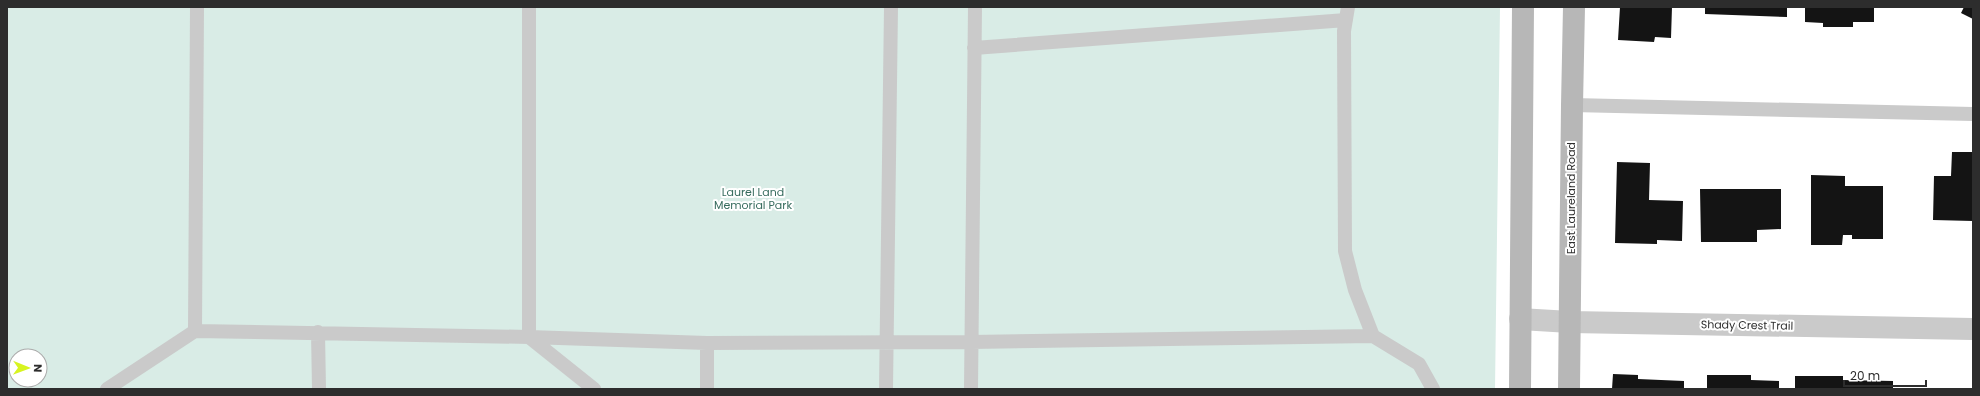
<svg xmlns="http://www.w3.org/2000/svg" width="1980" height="396" viewBox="0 0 1980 396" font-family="Poppins,sans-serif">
	<rect width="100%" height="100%" fill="#fff"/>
	<path fill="#d9ece6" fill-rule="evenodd" d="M7 7H1500L1495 389H7ZM16 356H40V380H16Z"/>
	<path fill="#141414" d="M1620 7H1672L1671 38 1655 37 1654 42 1618 40Z
		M1705 7H1787V17L1705 14Z
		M1805 7H1874V22H1853V27H1823V23L1805 22Z
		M1964 7H1973V19L1961 13Z
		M1952 152H1973V221L1933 220 1934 176H1951Z
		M1617 162 1650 163 1649 200 1683 201 1682 241 1657 240V244L1615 243Z
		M1811 175 1845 176V186H1883V239H1852V235H1843L1842 245H1811Z
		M1700 189H1781V229L1757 230V242H1701Z
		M1613 374 1638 375V379L1684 381V389H1612Z
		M1707 375H1751V380L1779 381V389H1707Z
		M1795 376H1843V380L1893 381V389H1795Z"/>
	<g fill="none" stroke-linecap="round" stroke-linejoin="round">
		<path stroke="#cacaca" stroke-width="14" d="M529 7V337L594 389
			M1348 7 1344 31 1345 251 1355 290 1373 336 1419 364 1433 389
			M974 48 1346 20
			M1572 105 1973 114
			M195 331 197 7
			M318 332 319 389
			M107 389 195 331 529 337 707 343 971 342 1373 336
			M707 389V343
			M886 389 891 7
			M971 389 975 7"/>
		<path stroke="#cacaca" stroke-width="22" d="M1520 319 1570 322 1973 329"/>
		<path stroke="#b7b7b7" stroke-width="22" d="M1520 389 1523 7
			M1569 389 1572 105 1574 7"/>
	</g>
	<g text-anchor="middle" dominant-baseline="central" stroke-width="4" stroke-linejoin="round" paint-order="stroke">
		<g font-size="11" fill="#376c5e" stroke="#fff">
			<text x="753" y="192">Laurel Land<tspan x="753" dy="13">Memorial Park</tspan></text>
		</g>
		<g font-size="11" fill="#2d2d2d" stroke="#fff">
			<text transform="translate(1571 198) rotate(-90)">East Laureland Road</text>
			<text transform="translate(1747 325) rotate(1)">Shady Crest Trail</text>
		</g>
	</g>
	<rect width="1980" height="396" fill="none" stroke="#2d2d2d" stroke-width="16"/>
	<g transform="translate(28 368) rotate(91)"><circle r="19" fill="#ffffff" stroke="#ababab"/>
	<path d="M0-3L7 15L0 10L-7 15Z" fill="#d7f420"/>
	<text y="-6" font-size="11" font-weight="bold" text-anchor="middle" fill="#2d2d2d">N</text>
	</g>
	<path d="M1844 380v6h82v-6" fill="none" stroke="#2d2d2d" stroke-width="2"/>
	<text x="1850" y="380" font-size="12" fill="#2d2d2d" stroke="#ffffff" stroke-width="3" paint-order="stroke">20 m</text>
</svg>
